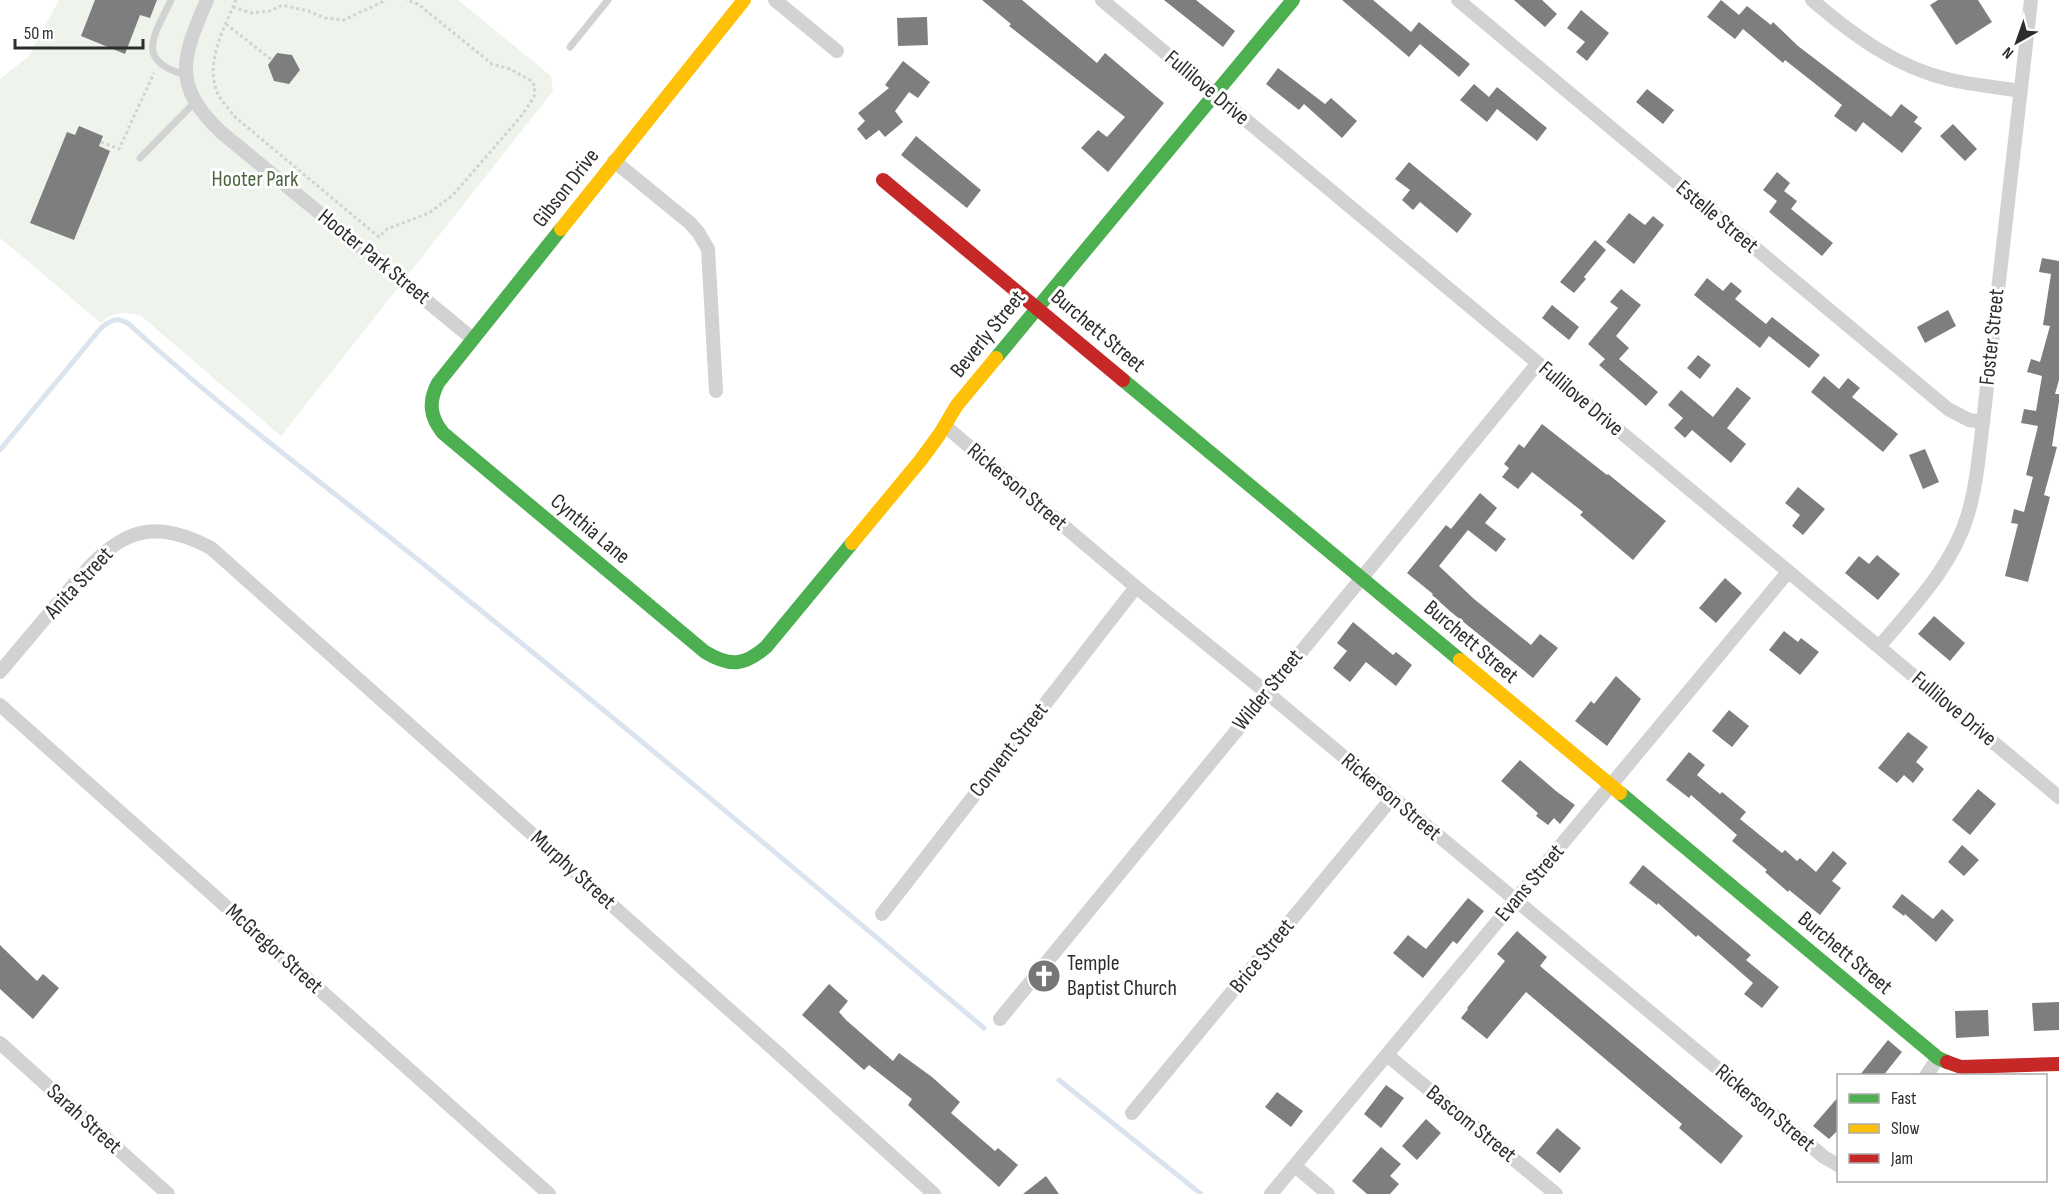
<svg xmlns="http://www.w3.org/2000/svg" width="2059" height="1194" viewBox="0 0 2059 1194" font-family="'Sofia Sans Condensed',sans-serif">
	<rect width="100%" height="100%" fill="#fff"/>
	<path fill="#eef3ec" d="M59 0H458L551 76 553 91 281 436 140 315C123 312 113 311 101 323L0 238V79L28 57Z"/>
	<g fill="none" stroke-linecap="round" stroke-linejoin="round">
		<path stroke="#d9e4ef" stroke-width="5" d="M0 450 101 328C112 319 117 317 129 324 230 417 342 497 448 584 629 729 806 878 984 1028
			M1059 1080 1201 1194"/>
	</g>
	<path fill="#7e7e7e" d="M95 0H157L150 18 140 15 125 54 81 36Z
		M982 0H1022L1097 63 1105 53 1164 103 1108 172 1081 148 1098 130 1107 137 1125 117 1009 26 1011 24Z
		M1164 0H1196L1235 31 1223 47Z
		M1342 0H1373L1411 32 1419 22 1470 64 1459 77 1420 44 1409 57Z
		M1514 0H1542L1557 14 1545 27Z
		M1721 0 1739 15 1747 6 1771 25 1773 22 1798 46 1891 117 1901 104 1918 117 1914 122 1922 128 1902 153 1863 122 1856 132 1834 116 1842 105 1785 60 1783 63 1743 29 1735 39 1707 17Z
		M1938 0H1978L1992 22 1956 45 1930 5Z
		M1581 10 1609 33 1587 61 1576 52 1585 42 1567 28Z
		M927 17 928 45 898 46 897 18Z
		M277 53 292 55 300 70 289 84 274 81 268 65Z
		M903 61 930 82 918 98 909 92 895 111 903 122 885 137 879 130 866 140 857 129 865 121 858 113 889 88 885 85Z
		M1278 68 1325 104 1331 98 1357 121 1342 138 1304 104 1299 110 1266 84Z
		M1474 84 1489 97 1497 87 1547 128 1537 141 1497 109 1487 122 1460 100Z
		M1647 89 1674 110 1663 124 1636 102Z
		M1953 124 1977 149 1965 161 1940 136Z
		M79 126 103 136 99 146 110 151 74 240 30 223 67 132 75 135Z
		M916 136 981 190 967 208 901 155Z
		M1409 162 1472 214 1457 233 1420 202 1413 210 1402 200 1410 190 1395 179Z
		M1777 172 1790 183 1784 191 1797 201 1791 209 1833 243 1822 256 1769 212 1777 201 1763 190Z
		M1629 213 1645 225 1653 216 1664 225 1634 264 1606 242Z
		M1595 240 1606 250 1584 277 1586 279 1574 293 1560 282Z
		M2042 258 2059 261V380L2055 394H2059V402L2052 446 2057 447 2044 495 2050 497 2028 582 2005 576 2018 524 2011 523 2014 509 2024 512 2033 477 2026 475 2038 426 2021 423 2024 409 2036 411 2042 376 2027 372 2031 359 2040 362 2050 326 2043 325 2051 274 2039 272Z
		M1707 278 1723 291 1731 282 1742 291 1735 299 1766 324 1772 317 1820 355 1809 368 1769 336 1760 348 1694 295Z
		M1621 289 1641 305 1616 336 1629 348 1619 359 1658 392 1646 406 1599 365 1605 359 1588 344 1618 308 1610 302Z
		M1552 305 1579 327 1569 340 1542 318Z
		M1948 310 1956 326 1925 343 1917 327Z
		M1698 355 1711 365 1700 379 1687 368Z
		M1824 376 1839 389 1848 378 1860 388 1852 397 1898 434 1883 452 1811 392Z
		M1737 387 1751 398 1727 428 1746 444 1731 463 1692 430 1685 438 1674 428 1683 418 1668 405 1681 390 1713 417Z
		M1542 424 1607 475 1608 474 1666 521 1633 560 1580 515 1583 512 1532 472 1518 489 1502 477 1509 468 1504 464 1519 444 1524 448Z
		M1925 449 1939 482 1923 489 1909 455Z
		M1798 487 1825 509 1803 535 1792 526 1800 515 1785 503Z
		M1480 493 1497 508 1485 523 1506 539 1496 552 1468 530 1439 566 1474 599 1531 645 1540 634 1558 648 1533 678 1451 612 1432 595 1433 594 1407 573 1446 525 1451 529Z
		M1877 555 1900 574 1878 600 1845 573 1859 556 1869 564Z
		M1725 578 1742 593 1716 623 1699 608Z
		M1934 616 1965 643 1950 661 1918 634Z
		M1353 622 1393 655 1396 652 1412 665 1396 686 1366 662 1350 682 1333 668 1347 651 1337 643Z
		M1784 631 1798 642 1801 638 1819 652 1800 675 1769 650Z
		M1616 676 1641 699 1607 746 1575 721 1591 701 1594 704Z
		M1729 710 1749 726 1732 747 1712 731Z
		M1908 732 1928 747 1916 762 1924 769 1913 783 1904 775 1897 783 1878 768Z
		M1689 752 1705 765 1697 775 1720 794 1722 792 1746 812 1740 819 1782 853 1785 850 1797 861 1800 858 1816 872 1833 851 1847 863 1832 881 1841 888 1820 915 1789 890 1788 892 1765 872 1767 870 1732 841 1737 835 1691 795 1689 798 1666 780Z
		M1520 760 1556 791 1575 805 1560 824 1554 818 1548 825 1536 816 1538 813 1501 781Z
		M1978 789 1996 804 1970 835 1952 820Z
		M1962 845 1979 860 1964 876 1948 862Z
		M1643 865 1751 955 1746 960 1779 987 1762 1008 1744 994 1753 983 1698 935 1696 937 1658 903 1657 905 1629 883Z
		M1902 894 1933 919 1942 909 1954 920 1936 942 1905 914 1904 916 1892 907Z
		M1468 898 1484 911 1457 944 1453 941 1423 978 1393 953 1408 935 1426 949Z
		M1517 931 1547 957 1540 966 1743 1136 1721 1164 1679 1128 1682 1124 1526 992 1487 1039 1461 1018 1468 1009 1467 1008 1505 961 1497 954Z
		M0 945 37 981 43 974 59 988 33 1019 0 989Z
		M829 984 848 1001 839 1012 846 1020 893 1061 899 1053 932 1077 960 1102 951 1113 995 1151 998 1148 1018 1165 999 1187 908 1105 912 1099 869 1065 864 1070 802 1015Z
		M2059 1002V1030L2034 1031 2032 1003Z
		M1988 1010 1989 1036 1956 1038 1955 1011Z
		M1888 1040 1902 1052 1883 1076H1859Z
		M1386 1085 1404 1098 1381 1128 1364 1114Z
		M1277 1092 1303 1111 1291 1127 1265 1107Z
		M1839 1096V1129L1829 1139 1813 1126Z
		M1426 1119 1441 1133 1417 1160 1402 1146Z
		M1557 1128 1581 1148 1560 1173 1536 1153Z
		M1381 1147 1401 1164 1390 1176 1399 1184 1390 1194H1367L1352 1181Z
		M1046 1176 1059 1194H1023Z"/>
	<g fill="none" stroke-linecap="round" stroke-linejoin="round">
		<path stroke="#d2d2d2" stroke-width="3" stroke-dasharray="3 3" stroke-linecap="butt" d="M236 0C224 28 204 64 218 94 222 102 230 110 235 117L379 237 387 229 429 213 453 195 523 114 534 97 535 86 530 80 510 69 492 64 418 4 406 0
			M233 7 251 13 270 11 282 5 308 11 325 18 344 20 386 0
			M226 24 272 60
			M101 142 119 149 154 73"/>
		<path stroke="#d2d2d2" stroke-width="7" d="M171 0C154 36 134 61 186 75
			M570 47 608 0
			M140 158 195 102"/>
		<path stroke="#d2d2d2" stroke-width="14" d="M207 0C182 58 171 85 222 133L473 339
			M775 0 837 51
			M1102 0 2059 797
			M1458 0 1948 409 1969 420 1983 422
			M1812 0C1853 35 1897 68 1951 80 1974 85 1997 87 2020 91
			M614 161 690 223 698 232 708 249 716 391
			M945 426 1136 587 1266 692 1824 1157 1838 1165
			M1879 647C1913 606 1953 566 1968 514 1977 484 1979 453 1983 422L2031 0
			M0 672C21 647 42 622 63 597 108 544 138 509 211 548L779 1054 934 1194
			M0 705 549 1194
			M882 914 1136 587
			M1000 1019 1538 363
			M0 1043 168 1194
			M1387 1055 1556 1194
			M1926 1076 1938 1058
			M1132 1113 1392 798
			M1295 1166 1328 1194
			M1271 1194 1788 572"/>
		<path stroke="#4caf50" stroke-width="14" d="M561 229 438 383C428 402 430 417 443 433L705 652C730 667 744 666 766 647L852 543
			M996 358 1293 0
			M1123 380 1460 660
			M1620 793 1938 1058 1947 1062"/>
		<path stroke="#ffc107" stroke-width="14" d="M561 229 744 0
			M852 543 920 461 939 435 957 405 996 358
			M1460 660 1620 793"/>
		<path stroke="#c62828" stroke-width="14" d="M883 180 1123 380
			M1947 1062 1961 1067 2059 1064"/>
	</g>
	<defs>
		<symbol id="church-disc" viewBox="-11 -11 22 22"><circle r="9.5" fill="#767676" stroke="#fff"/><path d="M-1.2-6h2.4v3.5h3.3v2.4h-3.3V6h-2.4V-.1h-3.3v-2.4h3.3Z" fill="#fff"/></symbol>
	</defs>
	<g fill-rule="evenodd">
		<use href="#church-disc" x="1025" y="957" width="38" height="38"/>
	</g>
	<g text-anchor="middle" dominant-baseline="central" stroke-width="6" stroke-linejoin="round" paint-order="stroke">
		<g font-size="22" fill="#2d2d2d" stroke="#fff">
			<text transform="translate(1207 88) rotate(40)">Fullilove Drive</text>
			<text transform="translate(566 188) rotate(-52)">Gibson Drive</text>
			<text transform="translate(1717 217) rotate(40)">Estelle Street</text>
			<text transform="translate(374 257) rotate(39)">Hooter Park Street</text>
			<text transform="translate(1098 331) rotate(40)">Burchett Street</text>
			<text transform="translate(988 334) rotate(-51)">Beverly Street</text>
			<text transform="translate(1992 337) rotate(-84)">Foster Street</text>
			<text transform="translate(1581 399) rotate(40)">Fullilove Drive</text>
			<text transform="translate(1017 487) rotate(40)">Rickerson Street</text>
			<text transform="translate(590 529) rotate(40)">Cynthia Lane</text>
			<text transform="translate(79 583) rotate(-47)">Anita Street</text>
			<text transform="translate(1471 642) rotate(40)">Burchett Street</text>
			<text transform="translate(1268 690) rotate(-51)">Wilder Street</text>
			<text transform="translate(1954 709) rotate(40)">Fullilove Drive</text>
			<text transform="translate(1009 750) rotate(-52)">Convent Street</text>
			<text transform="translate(1391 797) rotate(40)">Rickerson Street</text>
			<text transform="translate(573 870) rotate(42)">Murphy Street</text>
			<text transform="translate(1530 883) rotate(-50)">Evans Street</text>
			<text transform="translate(274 949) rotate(42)">McGregor Street</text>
			<text transform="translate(1845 953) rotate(40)">Burchett Street</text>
			<text transform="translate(1262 956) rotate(-51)">Brice Street</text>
			<text transform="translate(1765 1108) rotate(40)">Rickerson Street</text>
			<text transform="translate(84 1119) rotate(42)">Sarah Street</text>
			<text transform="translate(1471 1124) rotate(39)">Bascom Street</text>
		</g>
		<g font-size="22" fill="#4b653e" stroke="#fff">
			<text x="255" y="179">Hooter Park</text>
		</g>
		<g font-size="22" fill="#2d2d2d" stroke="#fff" text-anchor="start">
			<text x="1067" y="963">Temple<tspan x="1067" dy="25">Baptist Church</tspan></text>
		</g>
	</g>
	<rect x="1837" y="1074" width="210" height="108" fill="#ffffff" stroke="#ababab" stroke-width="1.5"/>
	<rect x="1849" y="1094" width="30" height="9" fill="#4caf50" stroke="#ababab" stroke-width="1.5"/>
	<text x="1891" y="1104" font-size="18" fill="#2d2d2d">Fast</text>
	<rect x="1849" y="1124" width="30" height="9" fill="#ffc107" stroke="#ababab" stroke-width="1.5"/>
	<text x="1891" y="1134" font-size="18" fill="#2d2d2d">Slow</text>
	<rect x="1849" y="1154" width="30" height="9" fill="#c62828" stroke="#ababab" stroke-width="1.5"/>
	<text x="1891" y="1164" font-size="18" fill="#2d2d2d">Jam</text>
	<g transform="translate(2017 42) rotate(220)" stroke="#ffffff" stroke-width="4.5" paint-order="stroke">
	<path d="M0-4.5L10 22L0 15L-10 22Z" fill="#2d2d2d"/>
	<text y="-9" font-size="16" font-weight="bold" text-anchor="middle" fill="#2d2d2d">N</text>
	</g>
	<path d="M15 39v9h128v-9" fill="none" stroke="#2d2d2d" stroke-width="3"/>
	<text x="24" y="39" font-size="18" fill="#2d2d2d" stroke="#ffffff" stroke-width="4.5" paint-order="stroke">50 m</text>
</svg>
